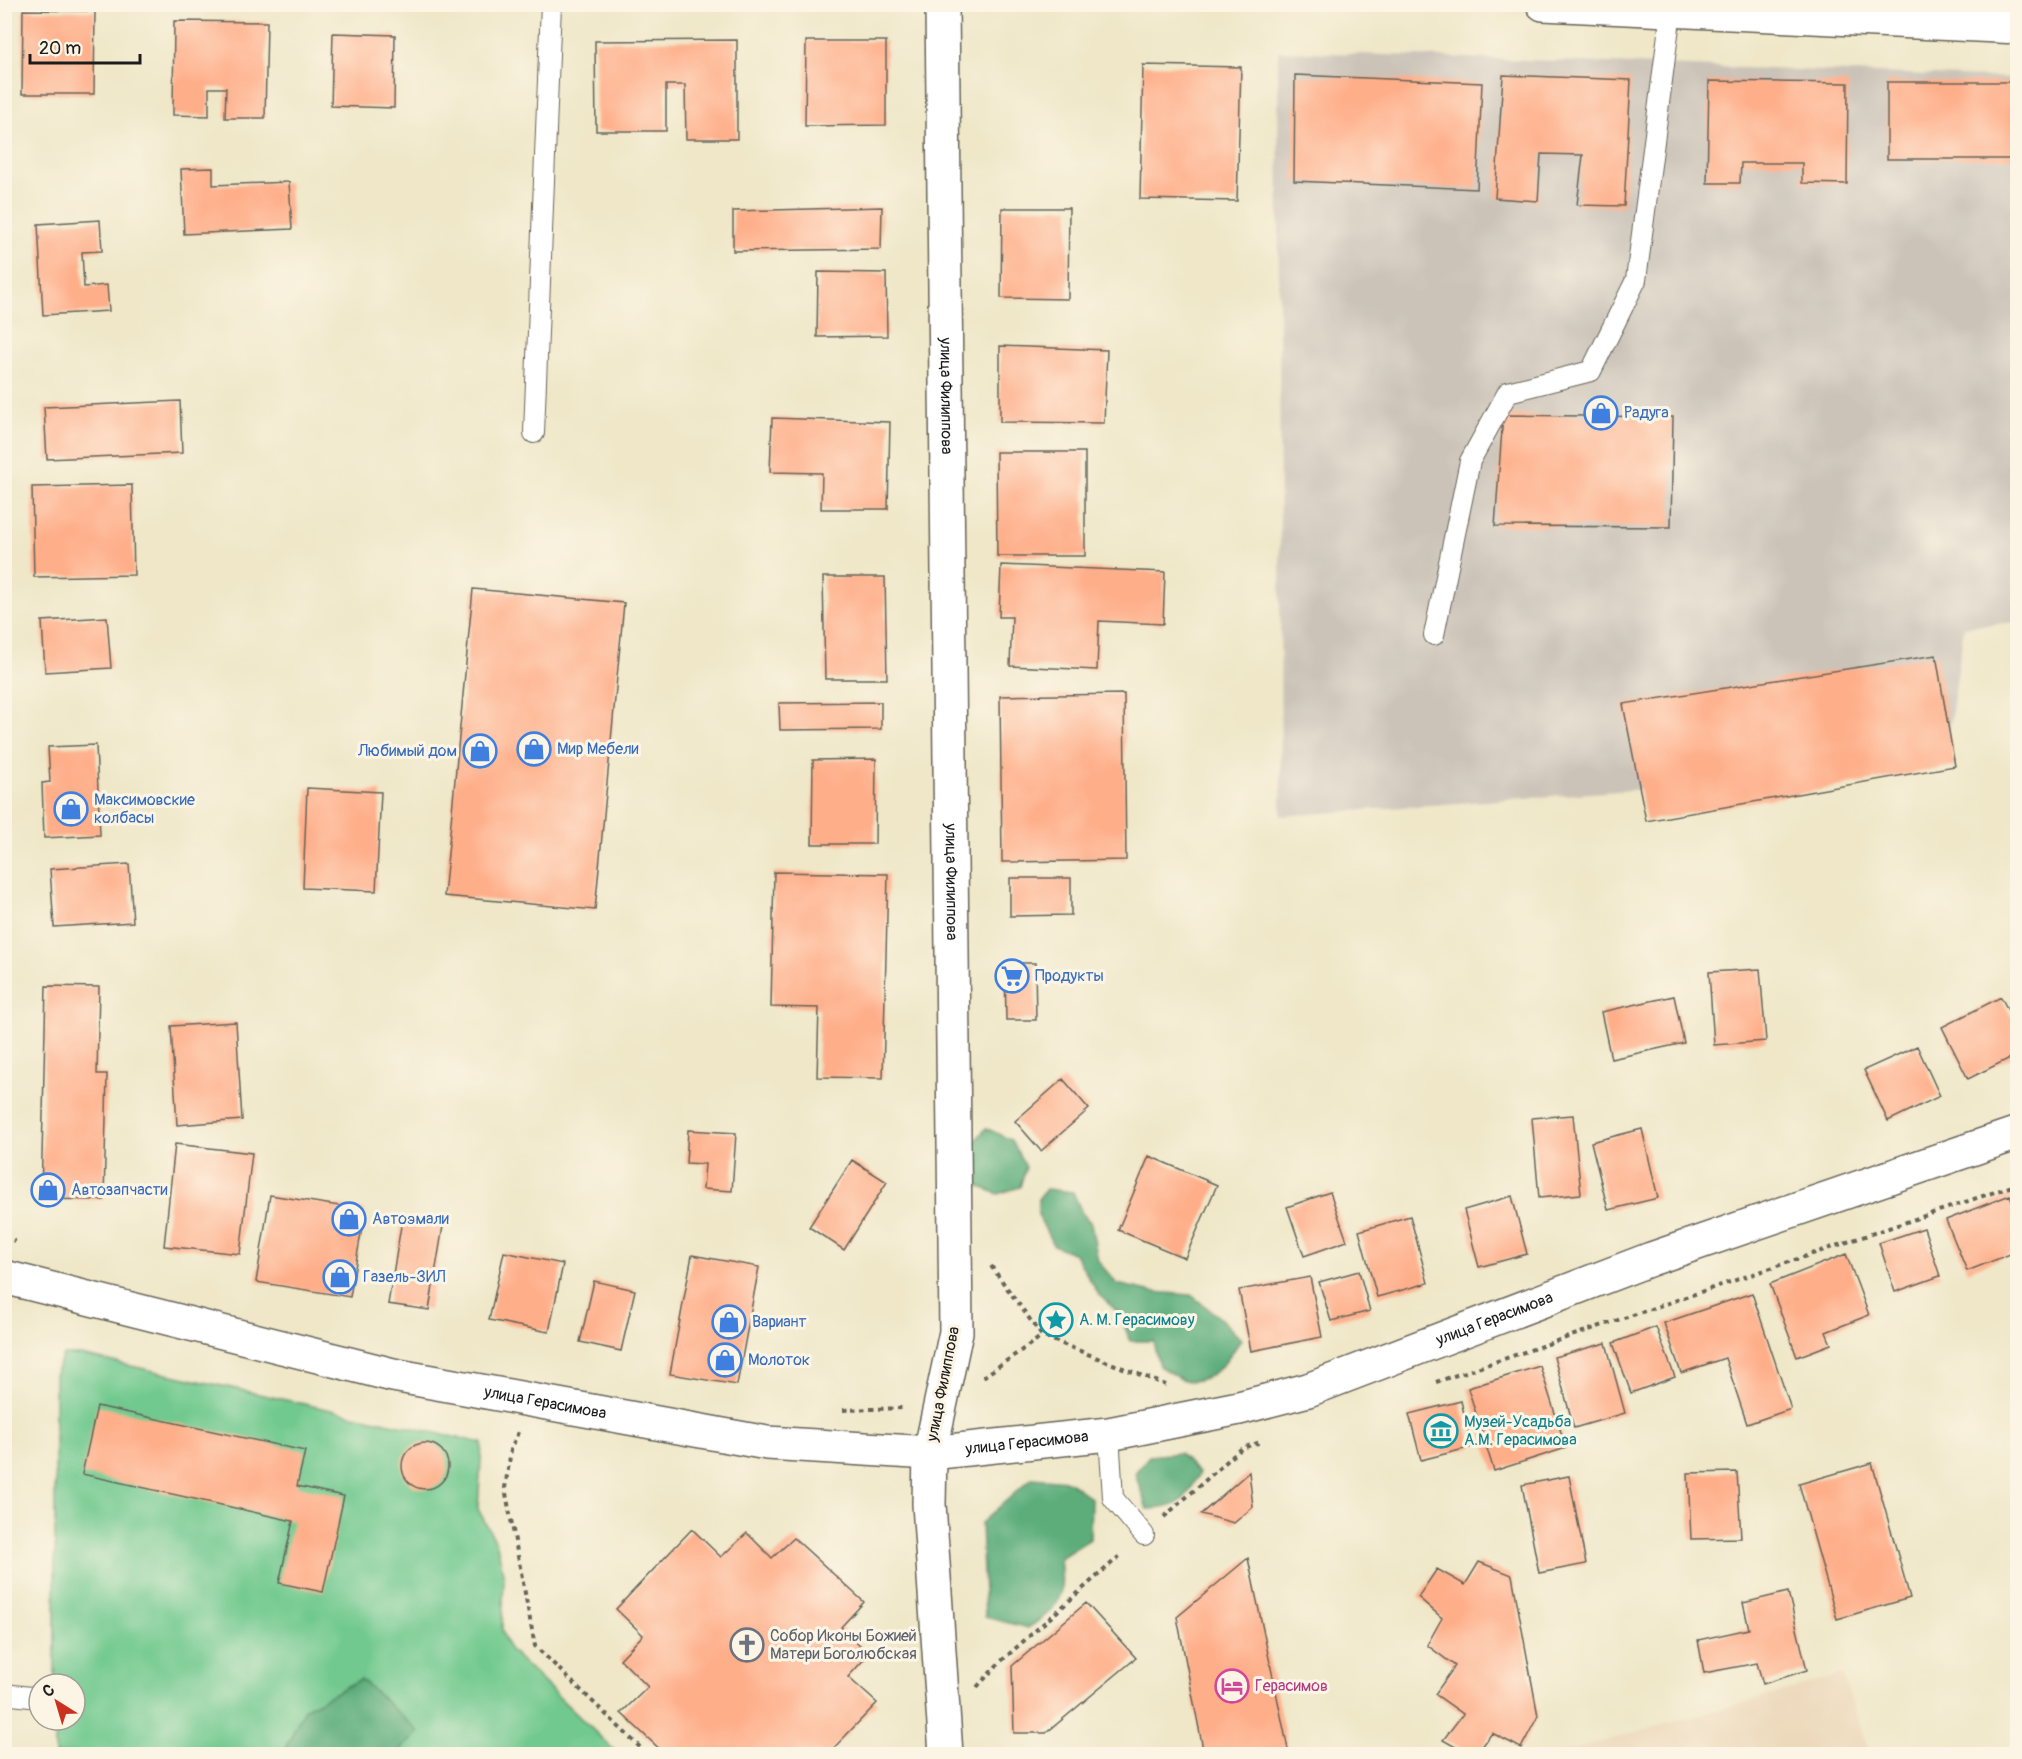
<svg xmlns="http://www.w3.org/2000/svg" width="2022" height="1759" viewBox="0 0 2022 1759" font-family="Pangolin,sans-serif">
	<rect width="100%" height="100%" fill="#fcf5e5"/>
	<filter id="ink" filterUnits="userSpaceOnUse"><feTurbulence type="fractalNoise" baseFrequency=".0167" numOctaves="2"/><feDisplacementMap in="SourceGraphic" scale="12" xChannelSelector="R" yChannelSelector="G"/><feConvolveMatrix kernelMatrix="1 2 1 2 8 2 1 2 1" color-interpolation-filters="sRGB"/></filter>
	<filter id="wash" filterUnits="userSpaceOnUse"><feTurbulence type="fractalNoise" baseFrequency=".008" numOctaves="4" result="noise"/><feDisplacementMap in="SourceGraphic" scale="24" xChannelSelector="R" yChannelSelector="G"/><feGaussianBlur stdDeviation="1.35" result="paint"/><feColorMatrix in="noise" values="0 0 0 0 0 0 0 0 0 0 0 0 0 0 0 0 0 1.4 0 .05"/><feComposite in="paint" operator="in"/></filter>
	<g filter="url(#wash)">
		<rect width="100%" height="100%" fill="#efe7c8"/>
		<path fill="#ecd8ba" d="M1834 5H2017V14Z
			M1842 1674 1870 1754H1557L1757 1699Z"/>
		<path fill="#cbc3b8" d="M1278 51 2017 78V622L1964 627 1944 767 1281 816Z"/>
		<path fill="#71c98f" stroke="#467256" stroke-width="1.5" d="M63 1355H81L482 1443 478 1509 497 1544 504 1578 502 1630 509 1649 618 1754H55V1720H75V1684H55V1375Z"/>
		<path fill="#5cad7a" stroke="#3c644b" stroke-width="1.5" d="M986 1128 1011 1140 1026 1167 1020 1187 998 1194 975 1185 968 1150Z
			M1046 1189 1073 1192 1082 1213 1091 1223 1098 1261 1117 1284 1153 1292 1191 1295 1219 1317 1241 1339C1229 1359 1211 1386 1184 1380 1176 1378 1166 1370 1159 1366L1153 1341H1130L1120 1314 1099 1295 1075 1254 1053 1245 1038 1215V1199Z
			M1179 1453 1199 1473C1187 1501 1178 1509 1147 1509L1135 1473 1149 1456Z
			M1032 1478 1068 1481 1091 1498 1090 1539 1060 1558C1064 1599 1062 1605 1028 1628L985 1617 981 1523Z
			M361 1679 419 1732 396 1754H283L304 1709Z"/>
		<g id="blocks">
			<path fill="#feae89" d="M23 10 95 11 94 94H22Z
				M174 21 267 22 265 118H225L226 88H209V116L173 115Z
				M333 33 395 35 394 108 331 106Z
				M737 40V139H686L685 85H666V131H596L595 41Z
				M806 41H886V125L805 126Z
				M1143 65 1241 67 1237 201 1140 199Z
				M1295 75 1482 83 1477 189 1294 181Z
				M1503 75 1631 80 1624 206 1577 205 1583 155 1541 154 1538 201 1495 198Z
				M1709 81 1848 83 1847 184 1802 183V163H1741L1740 183H1707Z
				M1887 82H2018V159H1887Z
				M213 168V185L289 182 292 229 184 234 181 169Z
				M882 207 881 249 733 251V211Z
				M1002 208H1069L1068 299 1001 298Z
				M100 220 102 251 82 252 84 287 107 285 109 311 43 315 38 224Z
				M818 272 886 273 887 336 817 337Z
				M1000 346 1107 350 1104 423 1000 422Z
				M180 401 182 453 47 459 44 407Z
				M1503 415 1673 417 1671 527 1495 526Z
				M772 418 890 422 888 509H821L822 473 770 472Z
				M996 452H1085V556H997Z
				M132 485 134 575 34 577 32 487Z
				M1001 565 1165 572 1163 624 1099 621 1097 670 1010 666 1012 617H999Z
				M823 577H885L887 679H825Z
				M473 589 624 603 595 910 444 896Z
				M107 617 111 668 45 672 42 621Z
				M1936 655 1955 766 1646 821 1623 704Z
				M1124 694 1126 860 1002 862 1000 696Z
				M881 702V729L780 730 779 703Z
				M96 745 100 835 44 838 42 783 50 782 48 747Z
				M876 759 875 844H812L813 760Z
				M307 788 381 792 376 891 303 888Z
				M129 864 133 922 54 927 50 869Z
				M774 872 888 874 883 1078 817 1077 819 1008 771 1007Z
				M1010 878H1071V915L1010 916Z
				M1005 963H1035L1036 1020H1006Z
				M1760 969 1766 1041 1714 1045 1709 972Z
				M46 986 99 987 97 1074H107L104 1200 41 1199Z
				M1674 996 1684 1043 1611 1059 1601 1012Z
				M2001 997 2018 1029V1054L1968 1079 1942 1027Z
				M236 1022 242 1120 177 1125 171 1026Z
				M1917 1046 1940 1096 1888 1121 1864 1070Z
				M1063 1079 1089 1109 1041 1151 1015 1121Z
				M1573 1115 1581 1194 1539 1198 1532 1118Z
				M1642 1129 1658 1198 1608 1210 1591 1142Z
				M688 1130 736 1133 732 1191 703 1189 705 1164 686 1163Z
				M175 1144 252 1153 240 1254 164 1246Z
				M1149 1156 1217 1185 1185 1258 1118 1230Z
				M852 1160 887 1182 844 1250 809 1227Z
				M1330 1192 1347 1241 1304 1256 1287 1207Z
				M270 1195 365 1210 350 1297 256 1282Z
				M2010 1195 2018 1215V1251L1967 1271 1946 1220Z
				M1512 1196 1527 1254 1479 1267 1464 1210Z
				M1410 1216 1428 1283 1377 1297 1359 1231Z
				M402 1220 443 1226 429 1310 388 1304Z
				M1924 1228 1940 1276 1895 1292 1879 1243Z
				M504 1252 563 1264 549 1332 489 1320Z
				M1846 1254 1869 1315 1826 1332 1831 1344 1797 1357 1770 1284Z
				M692 1255 759 1267 737 1385 670 1374Z
				M1359 1271 1370 1311 1331 1321 1319 1282Z
				M1310 1277 1322 1337 1251 1351 1239 1290Z
				M594 1281 635 1290 621 1351 580 1342Z
				M1752 1293 1791 1409 1747 1424 1725 1358 1681 1373 1664 1323Z
				M1656 1327 1675 1377 1631 1393 1613 1343Z
				M1606 1343 1625 1413 1574 1428 1554 1357Z
				M1540 1366 1566 1448 1494 1471 1468 1388Z
				M1461 1401 1472 1447 1421 1460 1409 1414Z
				M97 1406 305 1451 297 1486 344 1496 323 1592 279 1583 293 1521 82 1474Z
				M402 1466a23 23 0 1 1 46 0a23 23 0 1 1-46 0Z
				M1872 1463 1910 1598 1837 1619 1799 1484Z
				M1249 1472 1253 1507 1234 1523 1201 1514Z
				M1737 1472 1741 1538 1691 1539 1688 1473Z
				M1569 1476 1586 1564 1539 1573 1522 1485Z
				M692 1529 721 1557 747 1533 772 1558 794 1538 864 1602 841 1627 869 1654 848 1677 877 1703 828 1754H665L621 1713 648 1687 620 1659 643 1635 616 1609Z
				M1248 1558 1289 1754H1204L1177 1617Z
				M1479 1562 1512 1575 1538 1716 1521 1748 1492 1733 1477 1754H1468L1443 1740 1463 1714 1435 1694 1455 1666 1427 1645 1442 1618 1418 1597 1437 1569 1465 1585Z
				M1788 1592 1807 1670 1763 1684 1757 1663 1704 1673 1698 1640 1749 1629 1743 1603Z
				M1086 1603 1136 1658 1046 1733H1014L1012 1666Z"/>
		</g>
	</g>
	<g filter="url(#ink)">
		<use href="#blocks" fill-opacity="0" stroke="#666358" stroke-width="1.5"/>
		<g fill="none" stroke-linecap="round" stroke-linejoin="round">
			<defs>
				<path id="service" d="M534 433 551 4
					M1434 635 1470 461 1508 392 1591 371 1636 280 1671 11
					M1109 1434 1113 1498 1144 1535
					M4 1694 39 1698"/>
				<g id="minor">
					<path id="s1" d="M942 4 956 1332 930 1453 929 1504 946 1754"/>
					<path d="M1543 4 2018 27"/>
				</g>
				<g id="primary">
					<path id="s2" d="M4 1277 393 1375 767 1443 930 1453 1109 1434 1239 1408 1308 1390 1651 1259 2018 1133"/>
				</g>
			</defs>
			<use href="#service" stroke="#666358" stroke-width="22"/>
			<use href="#minor" stroke="#666358" stroke-width="36"/>
			<use href="#primary" stroke="#666358" stroke-width="36"/>
			<path stroke="#666358" stroke-width="4" stroke-dasharray="4.5 4.5" stroke-linecap="butt" d="M4 1238 15 1241
				M991 1266 1042 1336 1166 1385
				M983 1377 1042 1336
				M1436 1382 2018 1184
				M843 1410 904 1408
				M518 1432 511 1450 505 1488 535 1646 647 1754
				M1164 1517 1242 1448 1261 1442
				M977 1687 1000 1662 1122 1554"/>
			<use href="#service" stroke="#fff" stroke-width="20"/>
			<use href="#minor" stroke="#fff" stroke-width="33"/>
			<use href="#primary" stroke="#fff" stroke-width="33"/>
		</g>
	</g>
	<defs>
		<symbol id="shop-ring" viewBox="-11 -11 22 22"><circle r="9.5" fill="#fcf5e5" stroke="#3f7fe0" stroke-width="1.5"/><path d="M-5-2.5h2.3a2.7 3.5 0 0 1 5.4 0H5L5.5 6h-11ZM-1.5-2.5h3a1.5 2.3 0 0 0-3 0Z" fill="#3f7fe0"/></symbol>
		<symbol id="supermarket-ring" viewBox="-11 -11 22 22"><circle r="9.5" fill="#fcf5e5" stroke="#3f7fe0" stroke-width="1.5"/><path d="M-6-5.5h2.5l.6 2H6L4.5 2H-2.5L-4.4-4H-6ZM-1.5 3.2a1.3 1.3 0 1 0 .1 0ZM3 3.2a1.3 1.3 0 1 0 .1 0Z" fill="#3f7fe0"/></symbol>
		<symbol id="sight-ring" viewBox="-11 -11 22 22"><circle r="9.5" fill="#fcf5e5" stroke="#0f9aa8" stroke-width="1.5"/><path d="M0-6L1.8-2.2L6-1.7L2.9 1.2L3.7 5.4L0 3.3L-3.7 5.4L-2.9 1.2L-6-1.7L-1.8-2.2Z" fill="#0f9aa8"/></symbol>
		<symbol id="museum-ring" viewBox="-11 -11 22 22"><circle r="9.5" fill="#fcf5e5" stroke="#0f9aa8" stroke-width="1.5"/><path d="M0-6L6-3V-2H-6V-3ZM-5-1h2V3h-2ZM-1-1h2V3h-2ZM3-1h2V3H3ZM-6 4H6V6H-6Z" fill="#0f9aa8"/></symbol>
		<symbol id="church-ring" viewBox="-11 -11 22 22"><circle r="9.5" fill="#fcf5e5" stroke="#6b7280" stroke-width="1.5"/><path d="M-1.2-6h2.4v3.5h3.3v2.4h-3.3V6h-2.4V-.1h-3.3v-2.4h3.3Z" fill="#6b7280"/></symbol>
		<symbol id="hotel-ring" viewBox="-11 -11 22 22"><circle r="9.5" fill="#fcf5e5" stroke="#d1479c" stroke-width="1.5"/><path d="M-6-4.5h1.5V1H6V5H4.5V3h-9V5H-6ZM-4 0a1.8 1.8 0 1 1 3.6 0ZM.5 0V-2.5h3Q6-2.5 6 0Z" fill="#d1479c"/></symbol>
	</defs>
	<g fill-rule="evenodd">
		<use href="#shop-ring" x="1582" y="394" width="38" height="38"/>
		<use href="#shop-ring" x="515" y="730" width="38" height="38"/>
		<use href="#shop-ring" x="461" y="732" width="38" height="38"/>
		<use href="#shop-ring" x="52" y="790" width="38" height="38"/>
		<use href="#supermarket-ring" x="993" y="957" width="38" height="38"/>
		<use href="#shop-ring" x="29" y="1171" width="38" height="38"/>
		<use href="#shop-ring" x="330" y="1200" width="38" height="38"/>
		<use href="#shop-ring" x="321" y="1258" width="38" height="38"/>
		<use href="#sight-ring" x="1037" y="1301" width="38" height="38"/>
		<use href="#shop-ring" x="710" y="1303" width="38" height="38"/>
		<use href="#shop-ring" x="706" y="1341" width="38" height="38"/>
		<use href="#museum-ring" x="1422" y="1412" width="38" height="38"/>
		<use href="#church-ring" x="728" y="1626" width="38" height="38"/>
		<use href="#hotel-ring" x="1213" y="1667" width="38" height="38"/>
	</g>
	<g text-anchor="middle" dominant-baseline="central" stroke-width="6" stroke-linejoin="round" paint-order="stroke">
		<g font-size="16" fill="#1c1c1c" stroke="#fcf5e5">
			<text stroke="none"><textPath href="#s1" startOffset="392">улица Филиппова</textPath></text>
			<text stroke="none"><textPath href="#s1" startOffset="878">улица Филиппова</textPath></text>
			<text stroke="none"><textPath href="#s2" startOffset="1528">улица Герасимова</textPath></text>
			<text transform="translate(943 1384) rotate(-79)">улица Филиппова</text>
			<text stroke="none"><textPath href="#s2" startOffset="556">улица Герасимова</textPath></text>
			<text stroke="none"><textPath href="#s2" startOffset="1042">улица Герасимова</textPath></text>
		</g>
		<g font-size="16" fill="#366cbe" stroke="#fcf5e5" text-anchor="start">
			<text x="1624" y="413">Радуга</text>
			<text x="557" y="749">Мир Мебели</text>
			<text x="457" y="751" text-anchor="end">Любимый дом</text>
			<text x="94" y="800">Максимовские<tspan x="94" dy="18">колбасы</tspan></text>
			<text x="1035" y="976">Продукты</text>
			<text x="71" y="1190">Автозапчасти</text>
			<text x="372" y="1219">Автоэмали</text>
			<text x="363" y="1277">Газель-ЗИЛ</text>
			<text x="752" y="1322">Вариант</text>
			<text x="748" y="1360">Молоток</text>
		</g>
		<g font-size="16" fill="#0d838f" stroke="#fcf5e5" text-anchor="start">
			<text x="1079" y="1320">А. М. Герасимову</text>
			<text x="1464" y="1422">Музей-Усадьба<tspan x="1464" dy="18">А.М. Герасимова</tspan></text>
		</g>
		<g font-size="16" fill="#5b616d" stroke="#fcf5e5" text-anchor="start">
			<text x="770" y="1636">Собор Иконы Божией<tspan x="770" dy="18">Матери Боголюбская</tspan></text>
		</g>
		<g font-size="16" fill="#b23c85" stroke="#fcf5e5" text-anchor="start">
			<text x="1255" y="1686">Герасимов</text>
		</g>
	</g>
	<rect width="2022" height="1759" fill="none" stroke="#fcf5e5" stroke-width="24"/>
	<g transform="translate(57 1702) rotate(323)"><circle r="28" fill="#fcf5e5" stroke="#a29e95" stroke-width="1.5"/>
	<path d="M0-4.5L10 22L0 15L-10 22Z" fill="#c8321e"/>
	<text y="-9" font-size="16" font-weight="bold" text-anchor="middle" fill="#1c1c1c">С</text>
	</g>
	<path d="M30 54v9h110v-9" fill="none" stroke="#1c1c1c" stroke-width="3"/>
	<text x="39" y="54" font-size="18" fill="#1c1c1c" stroke="#fcf5e5" stroke-width="4.5" paint-order="stroke">20 m</text>
</svg>
